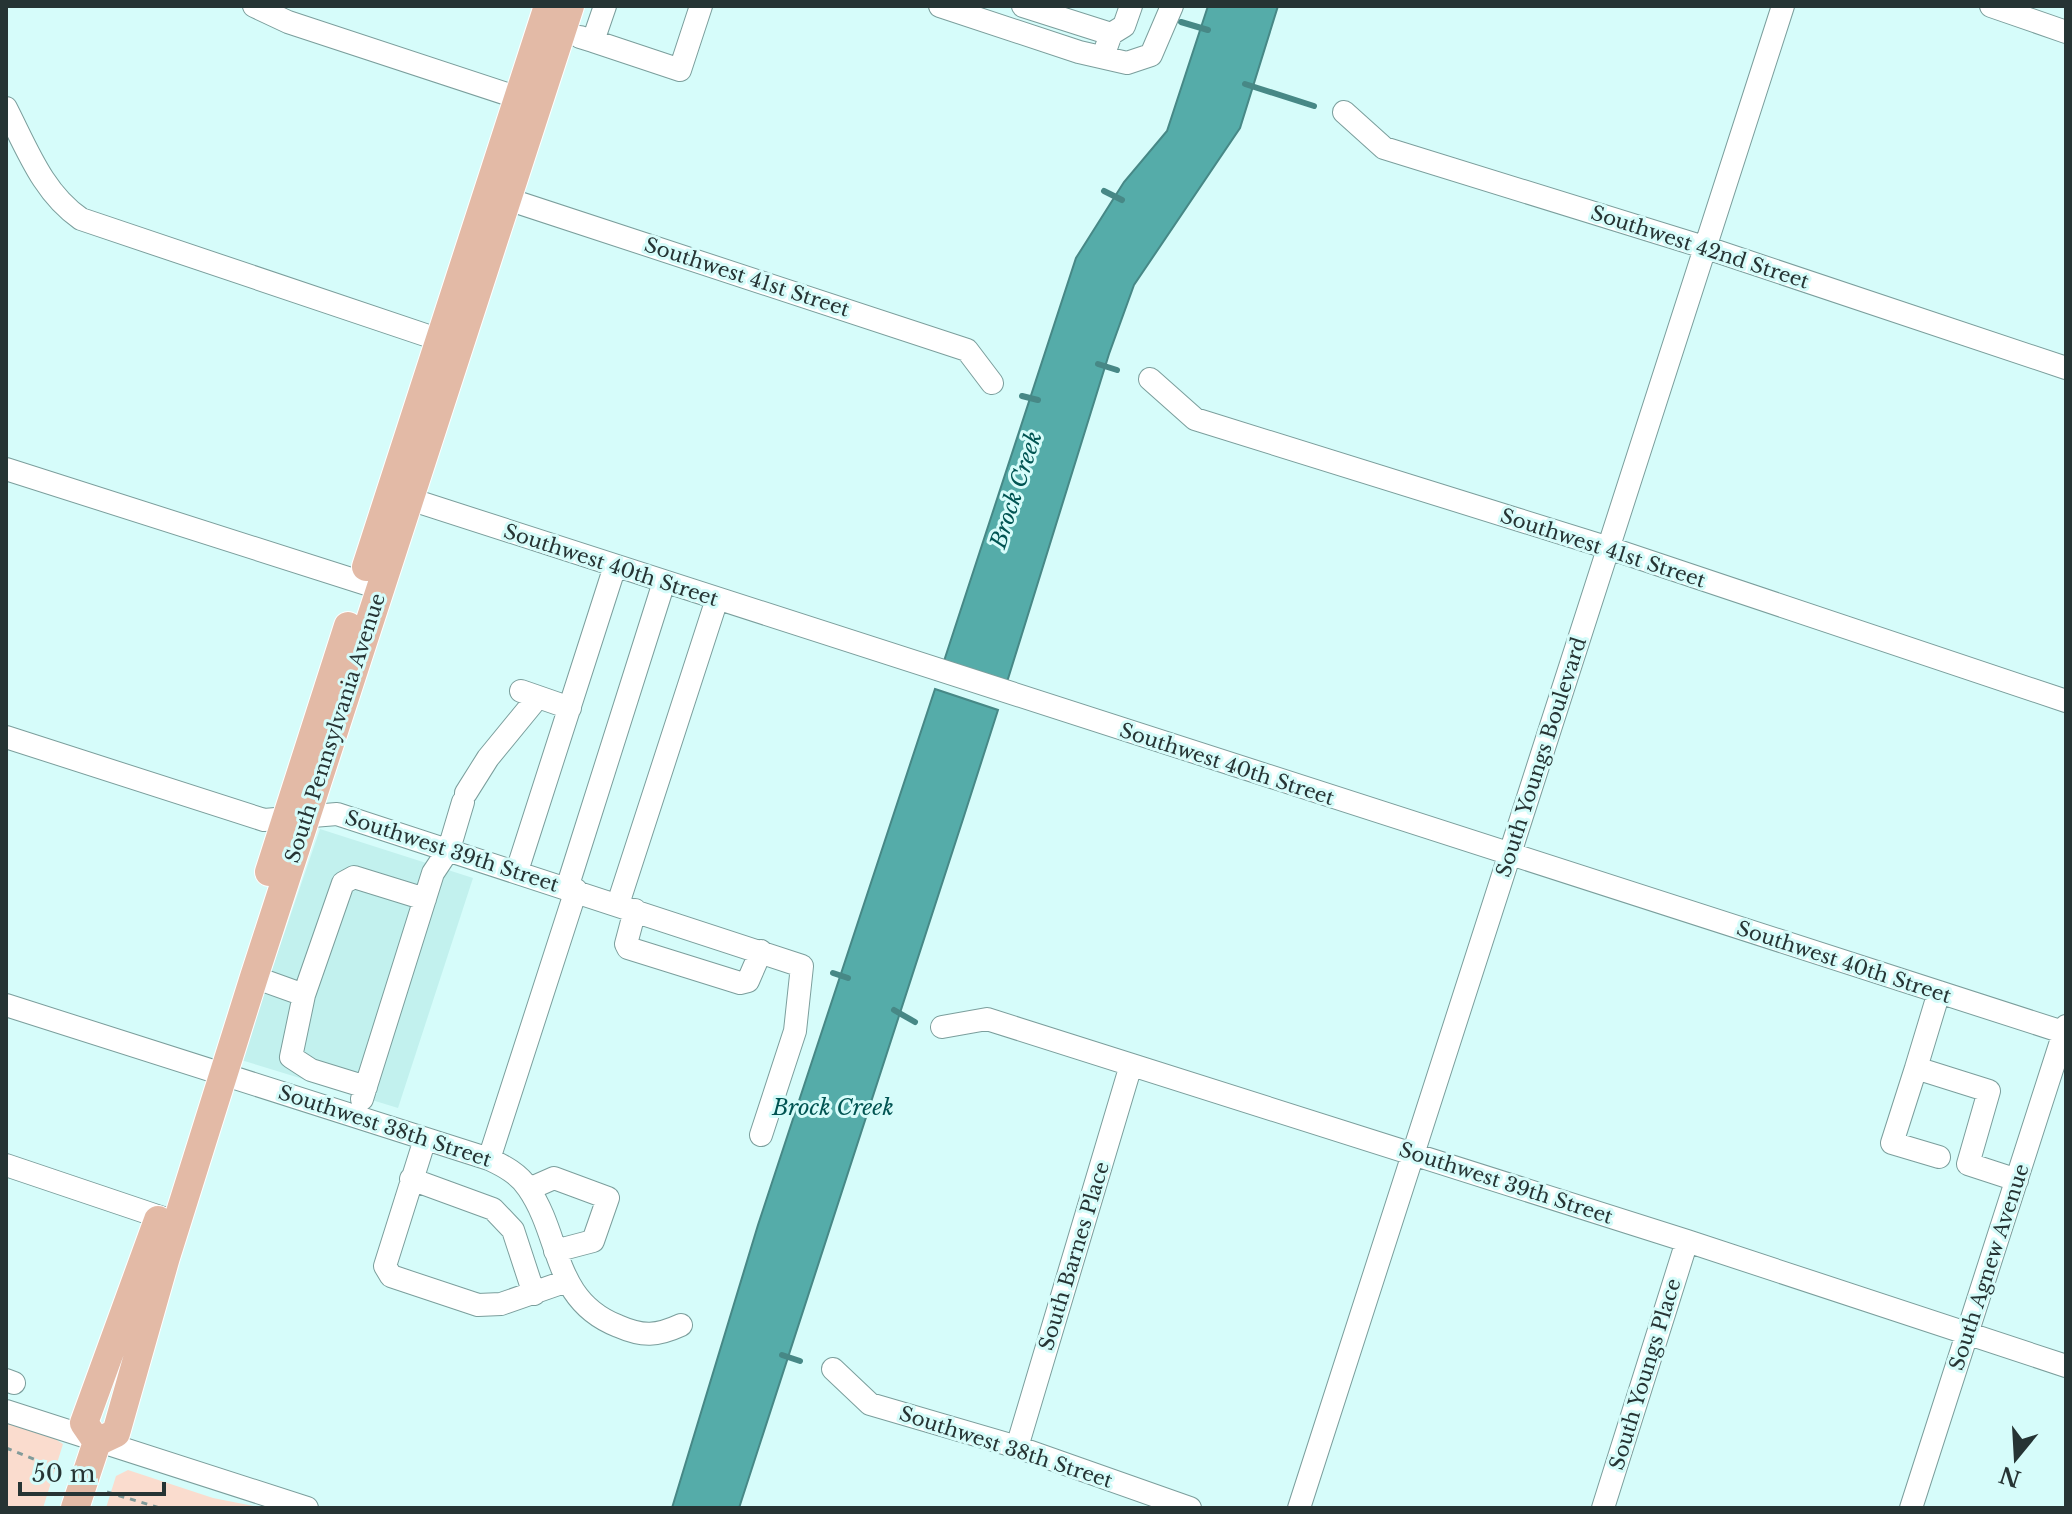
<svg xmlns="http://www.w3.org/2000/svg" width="2072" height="1514" viewBox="0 0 2072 1514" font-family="'Libre Baskerville',serif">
	<rect width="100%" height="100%" fill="#d6fcfa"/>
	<path fill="#c2f1ee" d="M320 829 473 878 398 1108 241 1060Z"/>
	<path fill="#fadcce" d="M6 1420 49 1435 63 1444 43 1508H6Z
		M128 1470 213 1498 263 1508H106L116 1476Z"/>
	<path fill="#55aca9" stroke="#478886" stroke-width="2" d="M1208 6H1278L1240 128 1134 285 1109 354 1007 682 944 661 1076 258 1124 182 1167 131Z
		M935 689 998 710 964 816 739 1508H672L758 1225Z"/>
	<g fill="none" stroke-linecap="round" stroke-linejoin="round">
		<path stroke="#478886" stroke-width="6" d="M1181 22 1208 30
			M1245 84 1314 106
			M1104 191 1122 200
			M1098 364 1117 370
			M1022 396 1038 400
			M833 973 848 978
			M894 1010 915 1022
			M782 1355 800 1361"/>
		<defs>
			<path id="minor" d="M254 6 288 22 519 98
				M940 6 1079 52 1127 63 1151 55 1172 6
				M1023 6 1111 34
				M1991 6 2066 32
				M580 37 593 41 605 6
				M593 41 680 70 701 6
				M1106 48 1111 34 1124 26 1131 6
				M6 108C27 149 43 193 81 219L455 345
				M1344 112 1384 148 1707 248 2066 368
				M492 194 967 350 992 383
				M1150 379 1195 419 1609 548 2066 701
				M6 469 379 588
				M394 494 2066 1033
				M521 691 570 708
				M6 737 264 820 337 814 802 966 795 1031 761 1135
				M466 793 488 758 538 697
				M517 871 615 566
				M567 888 664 582
				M618 904 717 599
				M635 910 626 944 628 948 740 983 748 981 761 951
				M254 977 304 995
				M1939 992 1916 1068 1989 1091 1968 1164 2017 1180
				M6 1005 489 1159C504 1166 519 1174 528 1188 562 1237 552 1300 618 1326 643 1337 657 1336 681 1325
				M942 1027 987 1019 1687 1241 2066 1366
				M1916 1068 1892 1143 1939 1157
				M366 1087 311 1070 291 1057 304 995 343 883 354 877 425 899
				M362 1099 433 873 449 849 463 802
				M425 1139 385 1266 391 1276 478 1305 501 1304 567 1281
				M489 1159 576 890
				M6 1165 175 1222
				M411 1179 493 1209 513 1230 534 1294
				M529 1189 554 1178 608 1198 593 1241 555 1251
				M833 1369 870 1404 1017 1447 1190 1508
				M6 1380 14 1383
				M6 1411 307 1508
				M1017 1447 1131 1065
				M1299 1508 1783 6
				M1603 1508 1687 1241
				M1911 1508 2066 1026"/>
			<path id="major" d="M366 567 548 6
				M269 872 348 626
				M97 1442 84 1423 158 1220
				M75 1508 97 1442 116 1433 166 1257 254 977 570 6"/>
		</defs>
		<use href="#minor" stroke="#7b9e9c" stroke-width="24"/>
		<use href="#major" stroke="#fff" stroke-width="30"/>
		<path stroke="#819b9a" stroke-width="3" stroke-dasharray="6 6" stroke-linecap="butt" d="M6 1448 61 1470
			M107 1492 160 1508"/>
		<use href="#minor" stroke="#fff" stroke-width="22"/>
		<use href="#major" stroke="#e3baa6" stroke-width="28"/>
	</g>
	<g text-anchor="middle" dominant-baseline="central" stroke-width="6" stroke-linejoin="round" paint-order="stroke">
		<g font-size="20" fill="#263434" stroke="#d6fcfa">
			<text transform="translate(1700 247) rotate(18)">Southwest 42nd Street</text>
			<text transform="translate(747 277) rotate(18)">Southwest 41st Street</text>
			<text transform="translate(1603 548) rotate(18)">Southwest 41st Street</text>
			<text transform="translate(611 565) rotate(18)">Southwest 40th Street</text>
			<text transform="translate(335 728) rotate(-72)">South Pennsylvania Avenue</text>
			<text transform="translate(1541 757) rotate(-72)">South Youngs Boulevard</text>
			<text transform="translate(1227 764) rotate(18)">Southwest 40th Street</text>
			<text transform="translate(452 851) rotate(18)">Southwest 39th Street</text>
			<text transform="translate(1844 962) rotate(18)">Southwest 40th Street</text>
			<text transform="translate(385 1126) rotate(18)">Southwest 38th Street</text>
			<text transform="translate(1506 1183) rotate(18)">Southwest 39th Street</text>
			<text transform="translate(1074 1256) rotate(-73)">South Barnes Place</text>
			<text transform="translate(1989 1267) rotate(-72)">South Agnew Avenue</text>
			<text transform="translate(1645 1374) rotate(-73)">South Youngs Place</text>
			<text transform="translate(1006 1447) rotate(18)">Southwest 38th Street</text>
		</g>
		<g font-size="22" font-style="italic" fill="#015452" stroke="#d6fcfa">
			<text transform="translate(1016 490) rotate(-72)">Brock Creek</text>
			<text x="833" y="1107">Brock Creek</text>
		</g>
	</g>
	<rect width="2072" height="1514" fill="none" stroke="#263434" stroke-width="16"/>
	<g transform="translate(2016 1458) rotate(198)" stroke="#d6fcfa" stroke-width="6" paint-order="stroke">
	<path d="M0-6L14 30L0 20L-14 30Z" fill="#263434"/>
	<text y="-12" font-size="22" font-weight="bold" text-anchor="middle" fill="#263434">N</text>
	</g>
	<path d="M20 1482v12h144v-12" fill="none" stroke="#263434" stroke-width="4"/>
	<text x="32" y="1482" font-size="24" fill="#263434" stroke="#d6fcfa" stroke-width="6" paint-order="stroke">50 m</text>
</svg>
